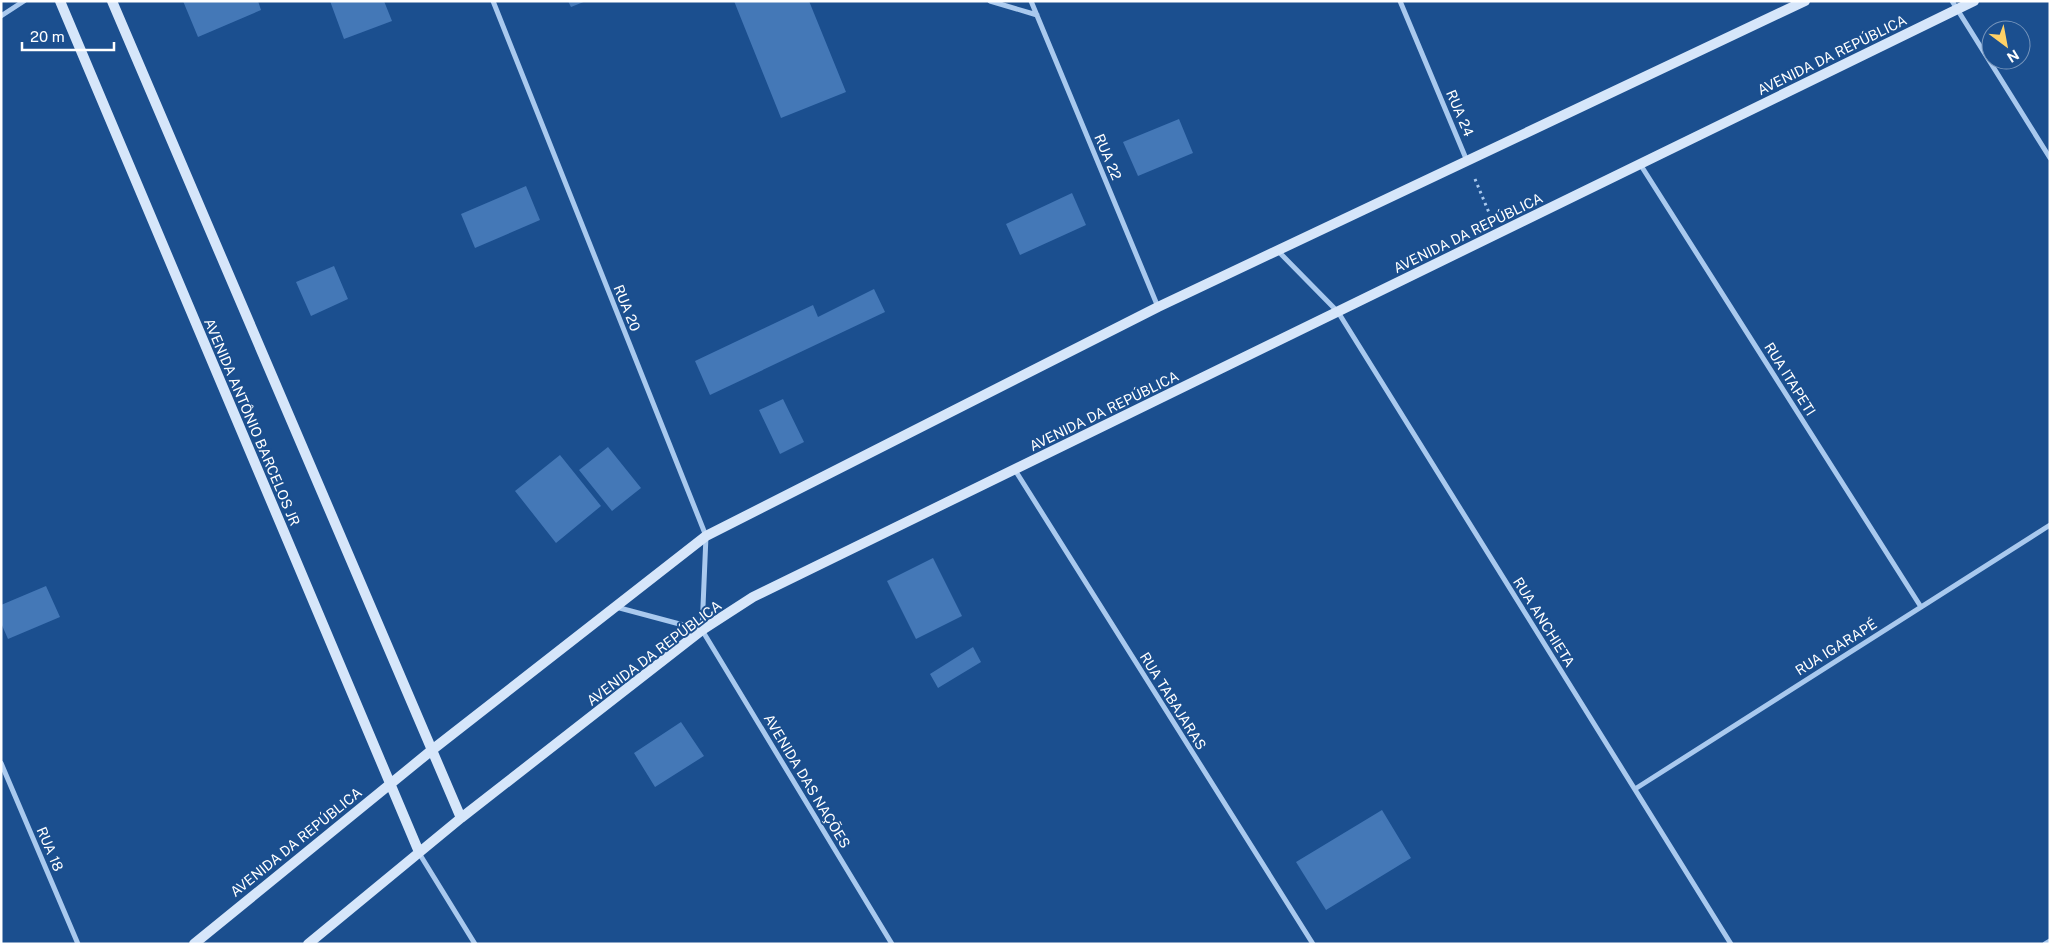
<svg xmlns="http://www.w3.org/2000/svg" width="2051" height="945" viewBox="0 0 2051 945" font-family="'Public Sans',sans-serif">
	<rect width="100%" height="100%" fill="#1b4f8f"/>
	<path fill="#4478b7" d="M183 1H258L261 10 198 37Z
		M330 1H384L392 21 344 39Z
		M568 1H586L571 7Z
		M734 1H809L846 92 781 118Z
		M1179 119 1193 153 1138 176 1123 142Z
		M526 186 540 220 475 248 461 214Z
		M1072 193 1086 225 1020 255 1006 224Z
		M334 266 348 299 311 316 296 282Z
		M874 289 885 312 710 395 695 361 813 305 818 317Z
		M783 399 804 442 780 454 759 410Z
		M608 447 641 488 612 511 579 470Z
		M560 455 601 506 556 543 515 491Z
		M933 558 962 616 916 639 887 581Z
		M46 586 60 617 8 639 1 623V605Z
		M973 647 981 662 938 688 930 674Z
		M681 722 704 756 655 787 634 753Z
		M1382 810 1411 858 1326 910 1296 862Z"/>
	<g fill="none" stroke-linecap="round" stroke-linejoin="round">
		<path stroke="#a9c9ee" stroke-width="3" stroke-dasharray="2.5 4" stroke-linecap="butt" d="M1475 179 1490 215"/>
		<path stroke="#a9c9ee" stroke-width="5" d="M493 1 706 536 702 630
			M990 1 1037 15
			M1031 1 1158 307
			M1400 1 1467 161
			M1952 1 2050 158
			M1 16 24 1
			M1640 164 1921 607
			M1278 251 1338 312 1731 944
			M1015 470 1313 944
			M616 607 702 630
			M702 630 892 944
			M1 763 78 944
			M1635 789 2050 525
			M419 853 475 944
			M2045 944 2050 941"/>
		<path stroke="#d6e6fa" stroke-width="10" d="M60 1 419 852
			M112 1 461 818
			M194 944 432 750 706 536 1158 307 1805 1
			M308 944 461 818 702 630 753 597 1974 1"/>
	</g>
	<g text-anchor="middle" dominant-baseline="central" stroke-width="4" stroke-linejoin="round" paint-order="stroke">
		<g font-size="14" fill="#fff" stroke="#1b4f8f">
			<text transform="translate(1832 55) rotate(-26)">AVENIDA DA REPÚBLICA</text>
			<text transform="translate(1460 113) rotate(67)">RUA 24</text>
			<text transform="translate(1108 157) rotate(67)">RUA 22</text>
			<text transform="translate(1468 233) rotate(-26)">AVENIDA DA REPÚBLICA</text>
			<text transform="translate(627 308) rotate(68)">RUA 20</text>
			<text transform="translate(1790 379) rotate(58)">RUA ITAPETI</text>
			<text transform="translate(1104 411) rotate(-26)">AVENIDA DA REPÚBLICA</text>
			<text transform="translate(252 422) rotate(67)">AVENIDA ANTÔNIO BARCELOS JR</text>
			<text transform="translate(1544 622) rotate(58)">RUA ANCHIETA</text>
			<text transform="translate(1836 647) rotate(-32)">RUA IGARAPÉ</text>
			<text transform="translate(654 653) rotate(-37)">AVENIDA DA REPÚBLICA</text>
			<text transform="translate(1173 701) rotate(58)">RUA TABAJARAS</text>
			<text transform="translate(807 781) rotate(59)">AVENIDA DAS NAÇÕES</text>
			<text transform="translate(296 842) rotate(-39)">AVENIDA DA REPÚBLICA</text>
			<text transform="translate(50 849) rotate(67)">RUA 18</text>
		</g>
	</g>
	<rect width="2051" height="945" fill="none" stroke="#ffffff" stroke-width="5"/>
	<g transform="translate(2006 45) rotate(148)"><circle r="24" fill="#1b4f8f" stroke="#7695bc"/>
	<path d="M0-4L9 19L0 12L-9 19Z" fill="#ffd166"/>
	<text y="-8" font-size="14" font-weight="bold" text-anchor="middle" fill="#ffffff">N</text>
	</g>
	<path d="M22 42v8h92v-8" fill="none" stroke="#ffffff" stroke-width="2.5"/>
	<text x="30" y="42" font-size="15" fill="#ffffff" stroke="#1b4f8f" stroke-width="4" paint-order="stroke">20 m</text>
</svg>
